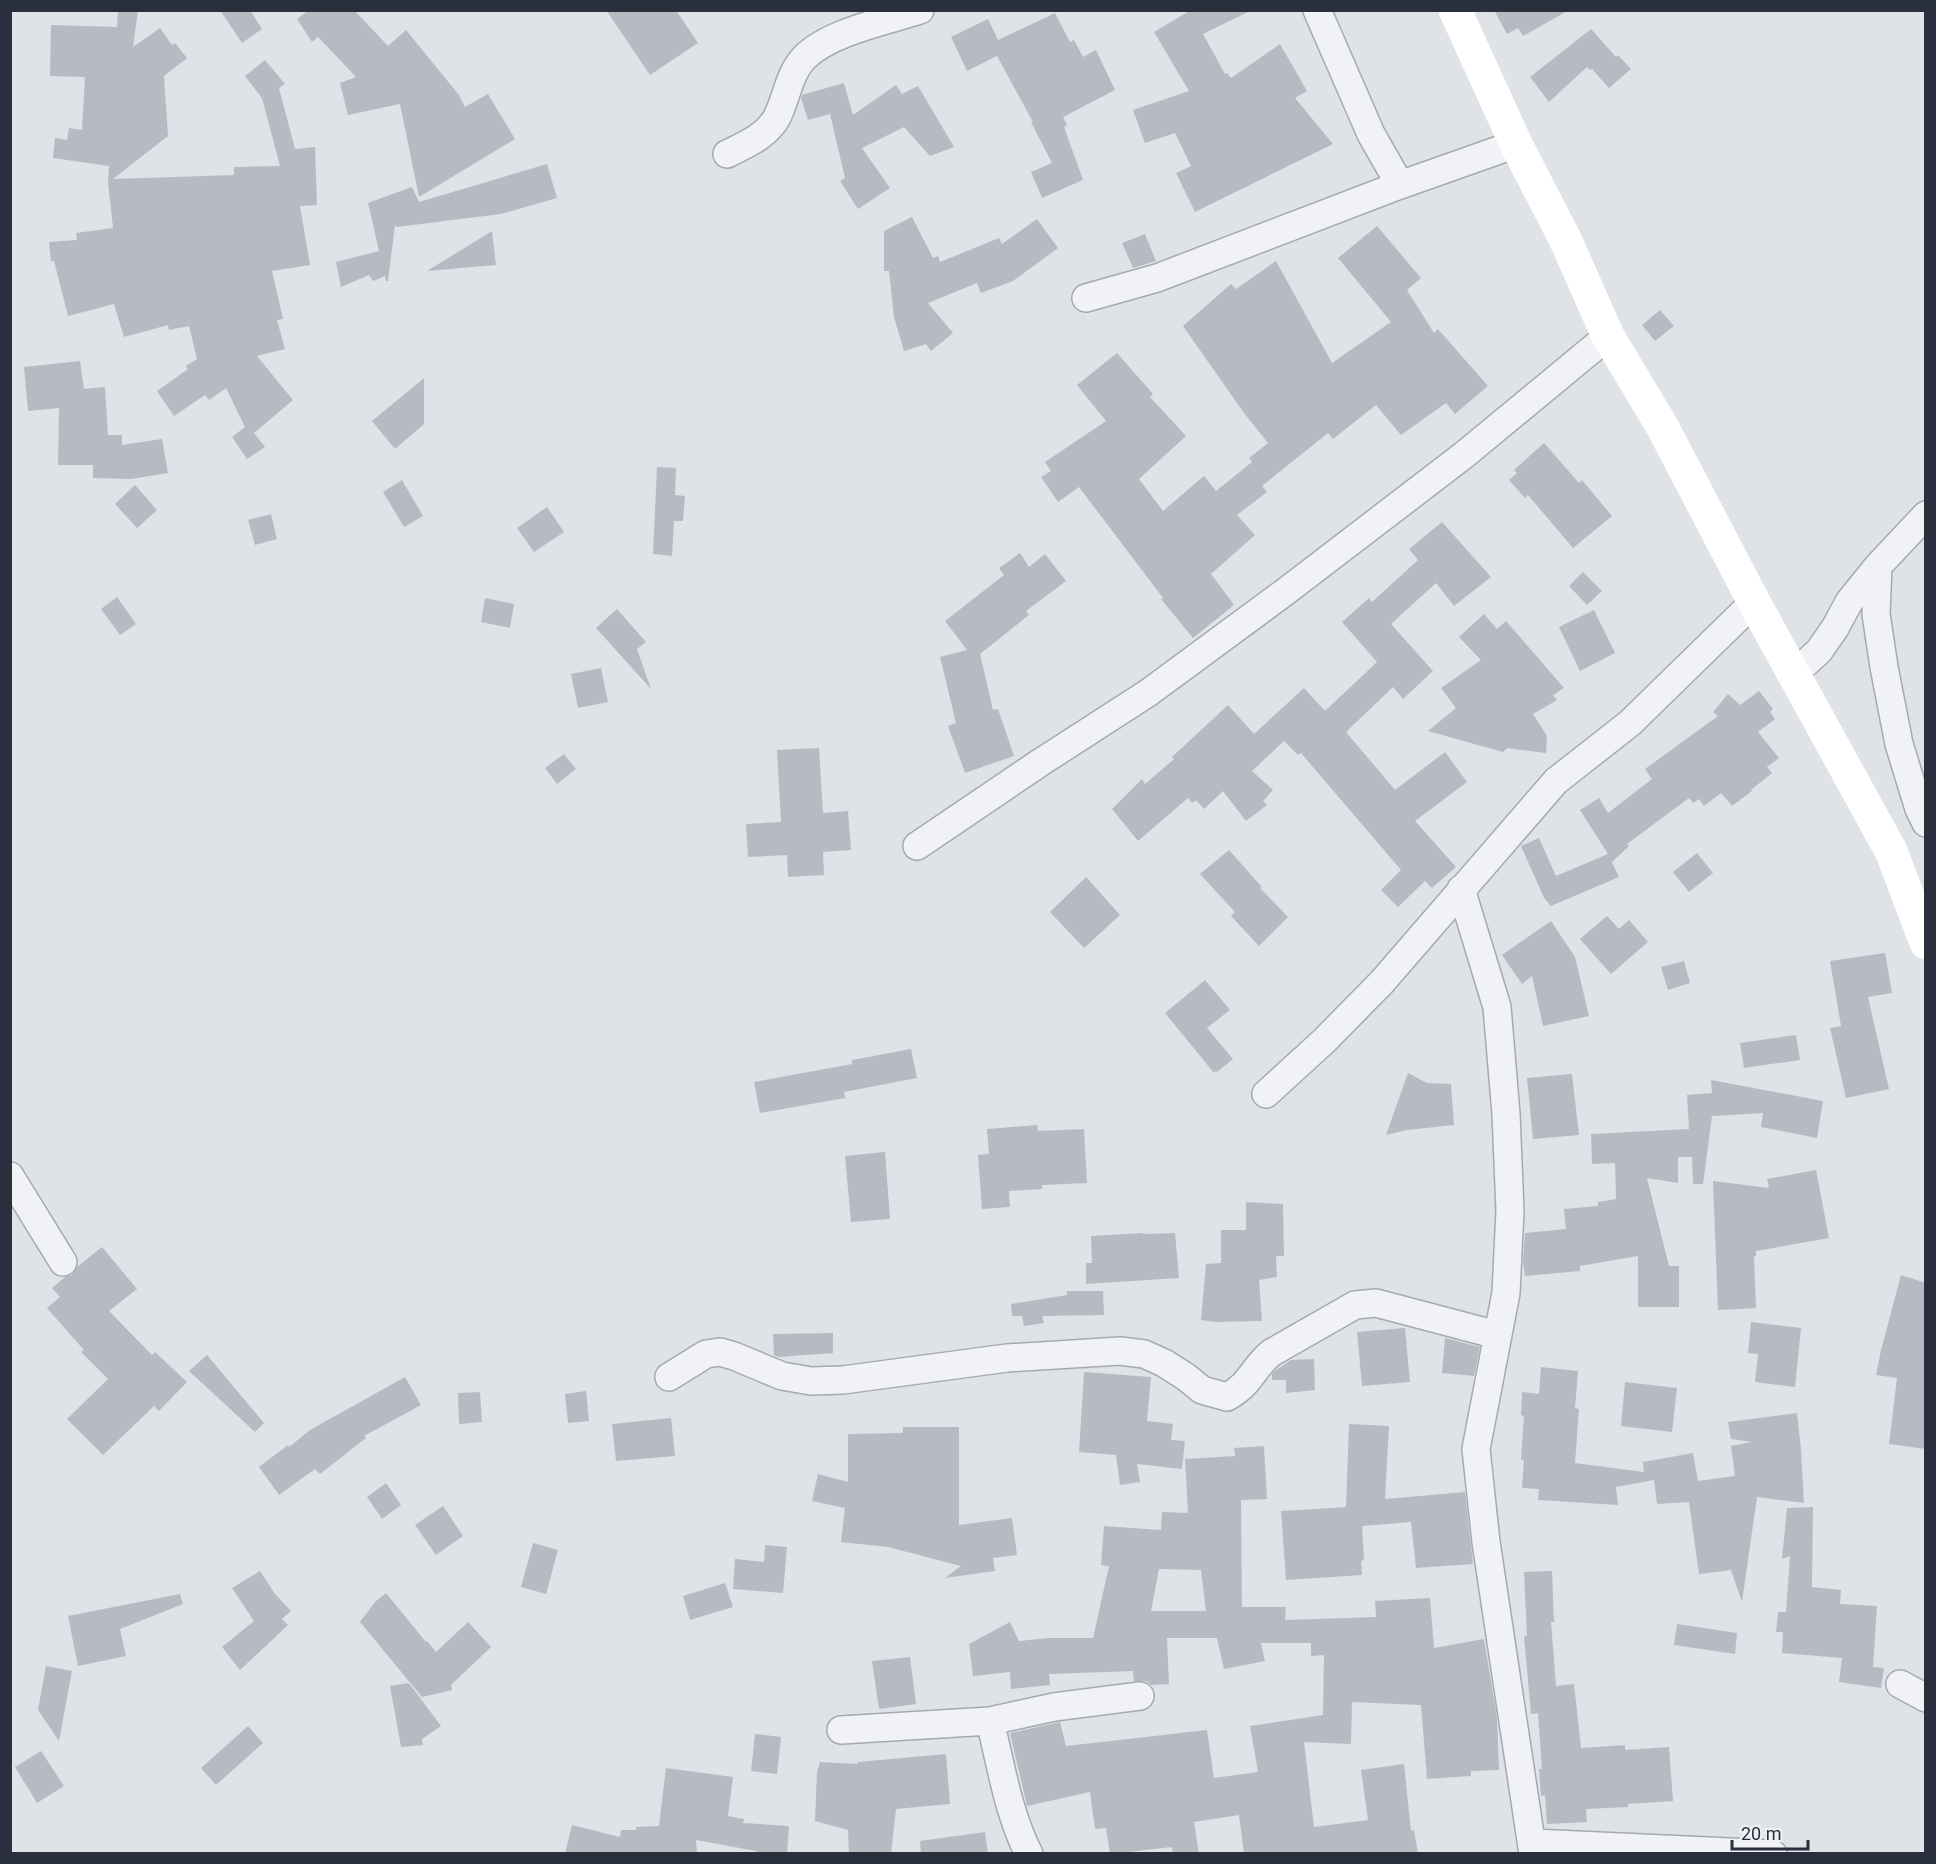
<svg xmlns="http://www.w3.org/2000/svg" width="1936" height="1864" viewBox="0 0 1936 1864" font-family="Roboto,sans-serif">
	<rect width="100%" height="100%" fill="#dfe2e7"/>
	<path fill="#b6bbc3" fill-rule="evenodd" d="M118 10H138L133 47 160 28 172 45 175 43 187 58 164 76 168 136 113 179 234 175V167L280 166 262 98 245 76 265 60 285 84 279 88 295 149 315 147 317 205 300 206 310 265 272 271 283 319 277 320 285 349 257 356 293 400 254 433 265 447 247 459 232 437 245 427 226 388 209 400 205 395 174 416 157 391 188 369 186 366 197 359 189 326 169 330 168 325 124 337 114 304 68 316 54 261H51L49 242 77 240 76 233 113 228 108 182 109 166 53 158 55 138 67 140 69 128 82 130 85 77 50 76 51 25 117 27Z
		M220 10H250L262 29 242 43Z
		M309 10H354L388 46 406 30 459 95 465 107 488 94 515 139 419 197 400 104 348 115 340 83 356 77 318 37 312 42 297 19Z
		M606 10H676L698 43 650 75Z
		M1191 10H1252L1203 34 1225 74 1227 73 1231 78 1280 44 1307 91 1295 98 1333 144 1195 212 1176 173 1191 166 1175 133 1145 143 1133 110 1189 91 1154 32Z
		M1494 10H1569L1523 36 1518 28 1507 34Z
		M1055 13 1070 42 1074 40 1083 57 1096 50 1115 90 1063 117 1067 125 1064 127 1083 180 1042 198 1031 172 1052 163 1031 122H1033L997 56 967 71 951 37 988 19 998 40Z
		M1591 29 1616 57 1618 55 1631 69 1609 88 1592 69 1590 70 1587 67 1549 102 1530 77Z
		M844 83 853 115 896 85 902 94 918 86 954 147 930 156 904 127 862 148 890 188 858 209 840 181 845 178 830 114 808 120 801 98 802 95Z
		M547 164 557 198 501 214 397 227 395 225 388 281H386L385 276 373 281 369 275 341 287 336 262 379 251 368 203 412 187 419 202Z
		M912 217 933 258 938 256 940 262 999 238 1002 244 1037 219 1058 248 1013 281 981 293 977 283 928 303 953 333 931 351 926 344 904 351 894 317 889 271H884V231Z
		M1377 226 1421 278 1407 290 1434 333 1438 329 1488 386 1455 414 1446 403 1401 435 1376 405 1333 439 1328 433 1262 486 1267 492 1237 515 1255 535 1211 574 1234 605 1193 638 1161 599 1163 598 1079 487 1058 502 1041 477 1051 471 1045 462 1106 421 1077 385 1117 353 1153 394 1150 397 1186 436 1139 479 1163 511 1204 476 1216 491 1252 462 1249 458 1268 443 1244 413 1183 326 1231 284 1236 289 1276 261 1332 363 1391 322 1338 258Z
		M492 231 496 265 427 271Z
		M1145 234 1156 261 1133 268 1122 243Z
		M1660 310 1674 326 1655 341 1642 325Z
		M80 361 84 389 105 387 108 435H122V445L162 439 168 473 131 479 93 478V465H58L59 408 28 411 24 367Z
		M424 378V424L395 449 372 421Z
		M1544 443 1579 483 1582 480 1612 516 1573 548 1528 495 1525 498 1509 480 1517 473 1514 470Z
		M657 467 676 468 675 495 685 496 683 521H674L672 556 653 554Z
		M402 480 423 516 404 527 383 492Z
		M135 485 157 510 137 528 115 504Z
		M547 507 564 532 534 552 517 528Z
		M271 514 277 539 255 545 248 520Z
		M1442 522 1491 577 1454 606 1436 583 1391 624 1433 671 1403 699 1393 687 1346 732 1395 790 1445 752 1467 782 1415 821 1456 867 1432 888 1425 881 1398 907 1381 890 1401 870 1301 753 1298 755 1284 741 1252 771 1273 790 1263 801 1267 805 1246 821 1223 791 1204 809 1196 800 1192 803 1188 798 1138 841 1112 809 1142 779 1145 784 1174 759 1172 757 1228 705 1254 734 1304 688 1325 711 1377 662 1342 622 1369 598 1372 602 1418 560 1409 549Z
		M1020 553 1029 567 1045 554 1066 581 1026 611 1029 615 980 654 993 710 998 709 1014 756 965 773 948 726 956 723 940 657 967 650 945 621 1004 575 999 568Z
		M1583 572 1602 591 1587 605 1569 586Z
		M117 597 136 624 120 635 101 609Z
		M485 598 514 604 510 628 481 622Z
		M617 609 646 642 637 649 651 689 596 628Z
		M1594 610 1615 653 1580 671 1559 627Z
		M1484 614 1497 629 1506 621 1564 688 1553 695 1557 700 1533 714 1547 736 1546 753 1507 748 1503 752 1428 731 1456 708 1441 688 1481 660 1459 637Z
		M601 668 608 702 578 708 571 674Z
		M1759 691 1773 709 1770 712 1775 719 1758 732 1779 758 1767 767 1772 773 1751 790 1752 791 1732 806 1721 793 1704 806 1699 799 1693 803 1689 798 1627 844 1629 846 1612 862 1610 858 1619 877 1551 906 1544 898 1521 846 1539 838 1556 876 1608 854 1580 810 1599 798 1608 813 1652 779 1645 769 1718 716 1713 712 1728 694 1740 705Z
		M819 748 823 813 848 811 851 850 823 852 824 875 788 877 787 855 748 857 746 824 781 822 777 750Z
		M564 754 576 769 557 784 545 768Z
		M1229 850 1262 887 1260 888 1288 917 1259 946 1231 916 1235 912 1200 874Z
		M1697 853 1713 873 1689 892 1673 872Z
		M1086 877 1120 915 1084 948 1050 912Z
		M1607 916 1619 929 1629 920 1648 942 1611 974 1580 939Z
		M1551 921 1575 957 1589 1016 1543 1026 1532 976 1522 984 1502 955Z
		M1885 953 1892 993 1868 997 1889 1089 1846 1098 1830 1028 1841 1026 1830 961Z
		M1684 961 1690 983 1668 990 1661 967Z
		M1205 980 1230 1010 1207 1028 1233 1059 1217 1072 1216 1071 1214 1073 1165 1013Z
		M1796 1035 1800 1060 1744 1068 1740 1043Z
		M911 1049 917 1078 844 1092 845 1098 760 1113 754 1082 852 1064V1060Z
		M1408 1073 1427 1083 1451 1084 1454 1125 1407 1130 1386 1135Z
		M1572 1074 1579 1135 1533 1139 1527 1078Z
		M1711 1080 1823 1101 1817 1138 1761 1127 1763 1113 1712 1116 1703 1184H1693L1692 1157H1678V1183L1647 1178 1669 1266H1679V1307H1638V1256L1580 1266V1271L1525 1276 1523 1262 1525 1233 1566 1229 1564 1209 1598 1206V1202L1616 1199 1615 1163 1592 1164 1591 1134 1689 1129 1687 1095 1712 1093Z
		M1037 1125 1038 1131 1084 1129 1087 1183 1042 1185V1189L1009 1191 1010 1207 982 1209 978 1155 989 1154 987 1129Z
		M885 1152 890 1219 851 1222 845 1156Z
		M1816 1170 1829 1238 1756 1251V1256H1754L1756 1308 1718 1310 1713 1181 1769 1188 1767 1179Z
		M1246 1202 1283 1204 1284 1256H1276L1277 1277 1259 1280 1262 1321 1215 1322 1201 1320 1206 1264 1221 1263V1230H1246Z
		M1143 1233V1234L1175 1233 1179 1278 1086 1284V1263H1092L1091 1236Z
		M102 1247 137 1289 109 1311 152 1355 155 1352 187 1382 159 1411 154 1406 103 1455 67 1419 108 1379 81 1352 84 1350 47 1308 60 1297 52 1288 65 1277 72 1275 77 1267Z
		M1901 1275 1926 1283V1449L1889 1444 1897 1378 1876 1375 1881 1350Z
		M1067 1291H1103L1104 1315 1042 1316 1044 1323 1024 1326 1022 1316H1012L1011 1304 1067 1295Z
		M1751 1322 1801 1328 1795 1387 1755 1382 1758 1354 1748 1353Z
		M1405 1328 1410 1382 1362 1386 1357 1332Z
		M833 1333V1353L778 1357 774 1355 773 1334Z
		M1445 1338 1480 1347 1474 1376 1442 1373Z
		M207 1355 264 1423 255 1432 189 1371Z
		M1314 1359 1315 1390 1286 1393V1380H1272V1374L1276 1370 1291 1360Z
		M1541 1367 1578 1371 1575 1408 1579 1409 1575 1463 1644 1472 1643 1462 1693 1453 1698 1481 1735 1476 1731 1446 1752 1442 1731 1439 1728 1422 1797 1413 1801 1450 1804 1503 1757 1497 1742 1602 1731 1570 1699 1574 1689 1502 1657 1504 1654 1480 1616 1487 1618 1505 1538 1500 1539 1489 1522 1488 1524 1460H1521L1524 1416 1521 1415 1522 1392 1539 1394Z
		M1084 1372 1151 1377 1147 1421 1173 1424 1171 1440 1185 1441 1182 1469 1137 1464 1140 1482 1120 1485 1116 1455 1079 1452Z
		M405 1377 421 1405 364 1436 366 1438 320 1474 315 1469 279 1495 259 1467 288 1445 289 1447 310 1430Z
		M1625 1382 1677 1388 1672 1432 1621 1426Z
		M586 1391 589 1421 568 1423 565 1394Z
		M480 1392 482 1422 459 1424 458 1393Z
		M671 1418 675 1456 616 1461 612 1424Z
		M1349 1424 1389 1426 1385 1499 1465 1492 1473 1564 1416 1568 1411 1522 1362 1526 1364 1560 1361 1561 1362 1575 1286 1580 1281 1511 1346 1507Z
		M903 1427H959V1525L1012 1518 1017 1555 993 1558 995 1571 945 1578 961 1566 888 1547 841 1542 845 1508 812 1501 818 1474 848 1482V1434L903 1433Z
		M1264 1446 1267 1499 1241 1500 1242 1607H1286L1285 1620 1376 1617 1375 1601 1430 1598 1434 1648 1484 1639 1497 1718 1499 1770 1471 1771V1776L1427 1779 1421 1705 1352 1702 1351 1744 1304 1742 1314 1827 1368 1820 1361 1770 1404 1764 1411 1831 1414 1830 1418 1854H1244L1239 1815 1194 1822 1199 1854H1173L1172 1847 1110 1854 1106 1828 1095 1829 1090 1792 1027 1806 1010 1733 1060 1722 1066 1746 1207 1730 1214 1778 1258 1772 1250 1726 1323 1715 1324 1655 1311 1656V1643H1261L1265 1661 1224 1669 1217 1638H1167L1169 1684 1151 1685 1146 1681H1134L1133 1671 1049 1674 1050 1685 1011 1689 1010 1672 973 1676 969 1644 1010 1622 1019 1641 1049 1638H1093L1109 1566 1101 1565 1104 1526 1161 1530 1162 1512 1188 1513 1185 1459 1235 1456 1234 1448ZM1159 1569 1201 1570 1206 1611H1151Z
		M386 1483 401 1505 382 1519 367 1497Z
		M443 1506 463 1536 436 1555 415 1525Z
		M1813 1507 1812 1587 1841 1590 1840 1604 1877 1606 1873 1667 1884 1668 1881 1688 1839 1682 1842 1658 1782 1653 1783 1632H1776L1778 1612H1786L1790 1556 1782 1559 1787 1508Z
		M533 1543 558 1550 546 1594 521 1587Z
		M765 1545 787 1547 783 1593 733 1589 735 1559 764 1562Z
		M260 1571 275 1594 291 1611 282 1619 288 1625 240 1670 222 1647 254 1621 232 1588Z
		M1552 1571 1554 1622H1551L1556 1686 1574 1684 1581 1748 1625 1745V1750L1669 1747 1673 1801 1628 1804V1807L1586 1809 1587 1822 1547 1824 1545 1795 1541 1796 1539 1769H1542L1538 1713 1531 1714 1524 1636H1527L1524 1572Z
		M725 1583 733 1607 690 1620 683 1596Z
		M386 1593 426 1642 427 1641 436 1652 468 1622 491 1647 451 1685 452 1690 422 1697 360 1622 375 1602Z
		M180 1594 183 1604 120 1629 126 1656 78 1666 68 1616Z
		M1677 1624 1737 1633 1735 1654 1674 1645Z
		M910 1657 916 1704 879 1709 872 1661Z
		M46 1666 72 1671 59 1741 38 1710Z
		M409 1683 441 1726 422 1739 423 1745 401 1747 390 1686Z
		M248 1726 263 1743 216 1785 201 1768Z
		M755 1734 781 1737 777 1774 751 1771Z
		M41 1751 64 1786 37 1803 15 1767Z
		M946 1754 950 1804 896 1809 891 1854H849L848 1830 815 1821 817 1772 820 1762 857 1764 858 1762Z
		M666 1768 733 1777 728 1816 744 1819 743 1823 789 1826 787 1854H755L756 1851 696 1840 697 1854H565L572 1825 620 1837 621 1830H636V1827L659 1826Z
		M985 1832 988 1854H921L920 1841Z"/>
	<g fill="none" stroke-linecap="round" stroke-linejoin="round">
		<defs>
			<path id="street" d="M1317 10 1371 134 1400 185
				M727 154C745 145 765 137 776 119 787 99 788 74 805 57 830 32 886 21 920 10
				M1086 298 1157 278 1400 185 1516 144
				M1878 566 1876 614 1884 667 1899 744 1919 809 1926 823
				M1795 673 1819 651 1835 628 1849 602 1878 566 1926 515
				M917 846 1041 762 1148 693 1285 592 1464 455 1608 336
				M1461 889 1497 1007 1506 1114 1510 1211 1506 1293 1476 1449 1486 1542 1533 1854
				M1266 1094 1324 1041 1382 982 1556 781 1630 723 1754 602
				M10 1176 63 1262
				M669 1377 706 1354 720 1352 734 1356 782 1376 811 1381 843 1380 1007 1358 1120 1351 1144 1354 1164 1363 1186 1377 1202 1390 1227 1397C1251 1384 1252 1369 1271 1353L1355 1305 1376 1303 1497 1335
				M1900 1684 1926 1698
				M990 1721C1001 1765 1008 1813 1029 1854
				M841 1730 990 1721 1054 1707 1140 1696
				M1533 1843 1773 1854"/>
		</defs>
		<use href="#street" stroke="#a5a9b0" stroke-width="30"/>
		<use href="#street" stroke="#f1f2f5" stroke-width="27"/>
		<path stroke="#fff" stroke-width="33" d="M1455 10 1516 144 1565 239 1608 336 1663 428 1754 602 1891 851 1926 943"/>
	</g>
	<rect width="1936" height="1864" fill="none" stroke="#292f3c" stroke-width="24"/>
	<path d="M1732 1840v9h76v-9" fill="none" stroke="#292f3c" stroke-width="3"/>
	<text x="1741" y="1840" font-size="18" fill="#292f3c" stroke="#eef0f4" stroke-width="4.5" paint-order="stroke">20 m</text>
</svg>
